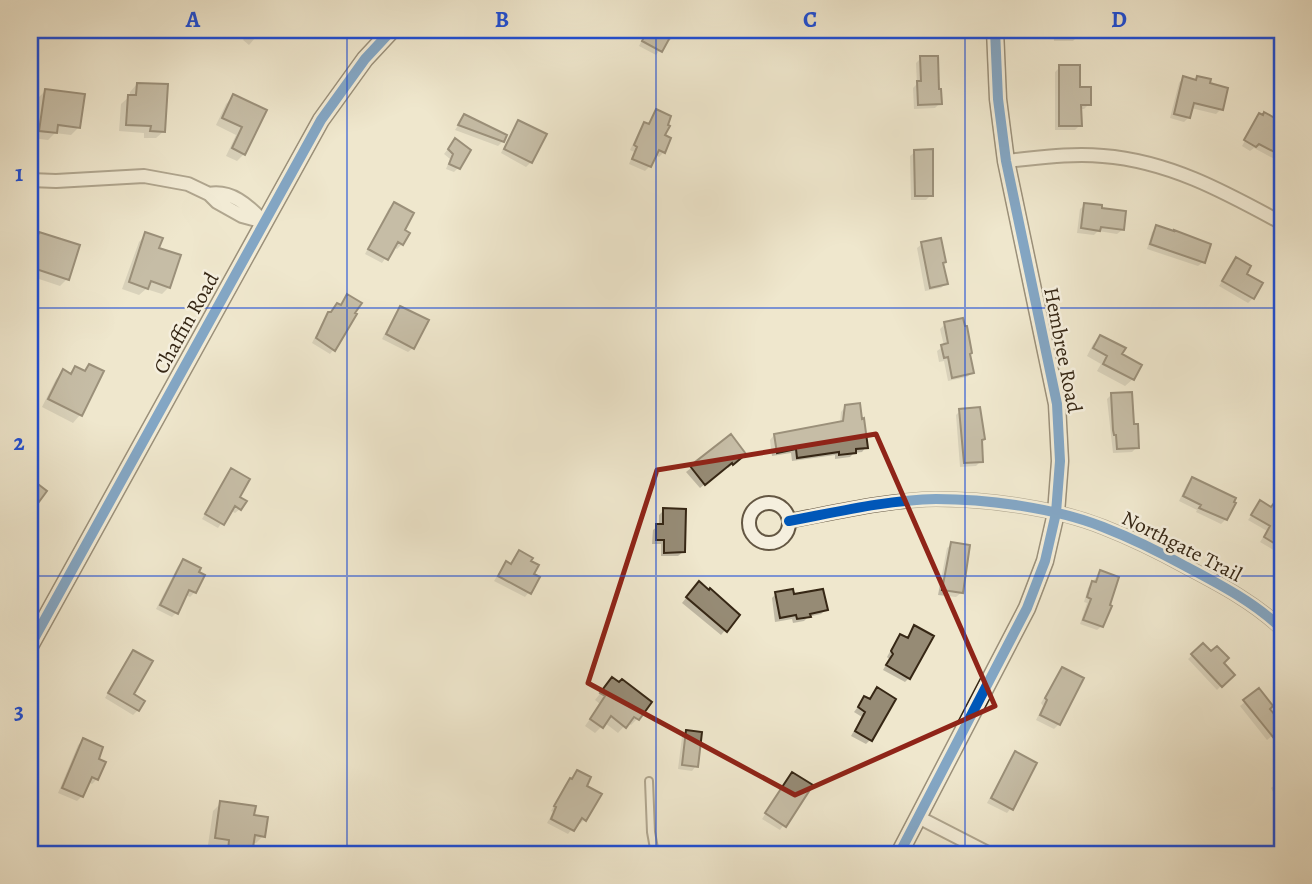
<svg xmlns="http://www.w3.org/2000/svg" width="1312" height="884" viewBox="0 0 1312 884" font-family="Alegreya,serif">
	<rect width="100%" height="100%" fill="#efe7cd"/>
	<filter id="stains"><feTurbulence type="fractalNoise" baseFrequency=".00286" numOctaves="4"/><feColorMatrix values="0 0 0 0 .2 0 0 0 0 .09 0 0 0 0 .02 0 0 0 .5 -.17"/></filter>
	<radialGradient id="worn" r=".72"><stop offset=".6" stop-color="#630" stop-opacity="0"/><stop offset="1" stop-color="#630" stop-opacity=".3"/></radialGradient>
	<path fill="#0003" d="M33 30H55L48 36Z
		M241 30H262L249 45 243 40 247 34Z
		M647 30H678L674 37 669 41 667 40 656 55 639 46Z
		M1054 30H1077V37L1073 41H1054Z
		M921 58 940 103 935 108 914 109 913 88 917 84 916 63Z
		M1060 67 1089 104 1084 109H1080V125L1075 130H1055V72Z
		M1183 78 1194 81 1197 78 1221 109 1216 114 1191 108 1189 117 1184 122 1170 118 1179 83Z
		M137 84 164 131 156 138H144V133L119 131 121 104 130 96V92Z
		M45 91 79 127 71 135 55 133 48 140 33 138 38 98Z
		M234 96 264 111 244 154 237 161 226 156 236 135 216 125 226 104Z
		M656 111 663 136 664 152 659 157 655 155 650 166 645 171 629 164 634 152 630 150 640 129 644 124 648 125 652 116Z
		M1265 114 1282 124V163L1254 148 1250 151 1242 146 1258 118H1256L1259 115 1262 117Z
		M464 116 503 141 498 146 455 130Z
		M519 122 531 162 526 167 501 153 514 127Z
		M455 140 458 168 454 172 446 169 450 159 444 154Z
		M915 152 931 195 926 200H911L910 156Z
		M394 204 402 230V244L397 249 393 247 382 263 365 254 389 208Z
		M1085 205 1100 209 1122 230 1117 234 1098 231 1094 235 1077 233 1080 209Z
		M1157 227 1203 262 1198 266 1147 249 1152 232Z
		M40 234 67 279 60 286 30 276V249L32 241Z
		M146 234 157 249 169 287 162 294 146 289 139 295 122 289 139 242Z
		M922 244 944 262 941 265 946 283 941 288 925 291 917 248Z
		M1236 259 1245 274 1253 298 1248 303 1219 286 1232 264Z
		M347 296 334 349 330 354 312 343 324 319 340 306Z
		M401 308 413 348 408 352 382 339 396 312Z
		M945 324 968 355 972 373 967 377 948 381 944 361 939 362 937 351 944 346 940 329Z
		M1100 337 1120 355 1133 379 1125 386 1097 371 1101 364 1087 356 1093 344Z
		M90 366 102 372 80 415 73 423 42 407 56 379 63 372 69 374 75 368 83 372Z
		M1112 394 1132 426 1137 447 1132 452 1113 453 1107 399Z
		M845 407 866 447 862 452 854 453 850 457 835 459V455L792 461 791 453 772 456 770 440 774 435 840 424 841 412Z
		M960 411 981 441V461L976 466 960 467 956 415Z
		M730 437 739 459 728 468 727 466 700 488 686 472Z
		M227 475 237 497 240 509 235 513 230 510 218 528 202 519Z
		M1192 479 1226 519 1221 524 1196 512 1197 510 1179 501 1187 484Z
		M1260 503 1271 509H1282V546L1277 552 1260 542 1267 531 1248 520Z
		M664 510 683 552 678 556H661V544H652L653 530 659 525V515Z
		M952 544 961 593 956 597 938 595 947 548Z
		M519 552 531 575 529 592 525 597 494 581 502 568 507 563 510 565Z
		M183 562 195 592 190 597 185 594 176 613 172 617 156 609 178 566Z
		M1100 572 1102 626 1097 630 1080 624 1087 603 1084 602 1088 588Z
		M694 588 738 615 721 635 682 603Z
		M776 594 793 596 826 609 821 614 808 617 804 621 793 623 792 619 775 622 772 598Z
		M915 627 909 678 905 682 883 670 889 659 887 657 896 641 901 636 906 639Z
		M1203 645 1233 674 1217 690 1188 659Z
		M134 652 131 694 138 710 133 715 105 698 129 657Z
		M1062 669 1059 724 1054 729 1036 720 1043 706 1041 703 1058 674Z
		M606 686 637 719 631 725 627 723 618 733 605 723 595 733 585 726 600 704 595 700Z
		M877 690 870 740 866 744 851 736 862 717 854 712 865 698 869 700Z
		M1245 702 1268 709 1282 728 1267 740 1240 706Z
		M687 732 696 766 692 771 678 769 682 737Z
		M83 740 96 760 97 779 92 784 88 782 82 796 77 801 58 793 78 745Z
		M1015 753 1011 808 1007 813 987 803 1011 758Z
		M577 772 584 786 585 819 580 824 577 822 568 834 547 823 553 812 551 811 565 785Z
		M788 778 811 786 780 830 762 819Z
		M1282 780V809L1271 788Z
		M221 803 252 816 263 836 256 843H252L250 854H222L223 847 208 845 213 811Z"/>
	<path fill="#968b75" stroke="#362715" stroke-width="2" d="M648 30H674L662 52 642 41Z
		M920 56H938L939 89H941L942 104 918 105 917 81H921Z
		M1059 65H1080V87H1091V105H1081L1082 126H1059Z
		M1183 76 1196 80 1197 76 1211 79 1210 83 1228 88 1223 110 1194 103 1190 118 1174 114Z
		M137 83 168 84 165 132 150 131 151 126 126 125 128 95H136Z
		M45 89 85 94 80 128 58 125 57 133 39 131Z
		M233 94 267 110 245 155 232 148 242 127 222 118Z
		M656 109 671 116 668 125 670 126 665 135 671 138 665 153 659 150 651 167 632 159 637 147 634 145 644 122 649 124Z
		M1264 112 1282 122V156L1259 144 1256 147 1244 140 1259 113 1263 115Z
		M464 114 507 135 504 142 458 125Z
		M518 120 547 134 532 163 504 149Z
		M455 138 471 150 460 169 449 164 453 154 448 149Z
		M933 149V196H915L914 150Z
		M394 202 414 213 405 230 410 233 403 245 398 242 388 260 368 249Z
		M1084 203 1102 205V208L1126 211 1124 230 1101 227 1100 231 1081 228Z
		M1156 225 1174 231V230L1211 244 1205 263 1150 244Z
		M39 232 80 245 69 280 30 267V261Z
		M145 232 163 238 159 248 181 255 170 288 151 281 148 289 129 282Z
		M941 238 946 262 943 263 948 284 930 288 921 242Z
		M1236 257 1251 266 1247 274 1263 283 1254 299 1222 281Z
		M347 294 362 303 355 313 357 314 335 351 316 338 328 312H331L337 303 341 305Z
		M400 306 429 320 414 349 386 334Z
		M963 318 965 326H967L972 353 970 354 974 373 952 378 948 357 944 358 941 345 948 343 944 322Z
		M1100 335 1126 348 1122 354 1142 365 1134 380 1103 364 1107 356 1093 348Z
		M89 364 104 371 82 416 48 399 63 369 71 374 75 366 85 371Z
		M1132 392 1134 424H1138L1139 448 1117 449 1116 435H1114L1113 430 1111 393Z
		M860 403 862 419 864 418 868 448 856 449V453L839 455V452L797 458 796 449 777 453 774 434 843 421 845 405Z
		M980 407 985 439 982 440 983 462 964 463 959 409Z
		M731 434 746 454 733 465 732 463 705 485 690 466Z
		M231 468 250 479 240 497 247 501 241 510 235 506 224 525 205 514Z
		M1192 477 1236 498 1234 502 1236 503 1227 520 1199 508 1201 505 1183 496Z
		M30 478 47 491 30 514Z
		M1260 500 1271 507 1274 503 1281 507 1282 505V548L1264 537 1270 526 1251 515Z
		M663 508 686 509 685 552 664 553V540H656V524H663Z
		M951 542 970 545 963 593 942 590Z
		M519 550 533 558 531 561 539 565 534 574 540 577 531 594 498 576 506 561 511 564Z
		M183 559 201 568 199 572 205 575 196 593 189 590 178 614 160 605Z
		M1100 570 1119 577 1110 605 1112 606 1103 627 1083 620 1091 599 1087 597 1092 581 1096 582Z
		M699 581 709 590 710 588 740 615 727 632 686 597Z
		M793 589 794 594 823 589 828 610 810 614 811 617 797 619 796 615 780 618 775 592Z
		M914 625 934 636 910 679 886 665 893 654 891 651 900 634 908 638Z
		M1203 643 1211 651 1217 646 1229 658 1224 663 1235 675 1222 687 1191 654Z
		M133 650 153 661 134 694 145 701 139 711 108 693Z
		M1062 667 1084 678 1060 725 1040 715 1047 700 1045 698Z
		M612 677 619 682 622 679 652 702 639 720 634 717 626 728 611 716 603 728 590 719 605 696 600 693Z
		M877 687 896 699 872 741 855 731 865 712 858 707 864 696 870 699Z
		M1259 688 1273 706 1270 709 1282 724V730L1273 737 1243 700Z
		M686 730 702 732 698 767 682 765Z
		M83 738 103 747 99 759 106 762 98 780 92 777 83 797 62 788Z
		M1015 751 1037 763 1013 810 991 798Z
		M577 770 591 777 587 786 602 794 586 821 582 818 574 831 551 819 556 807 554 806 570 778 572 779Z
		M792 772 813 785 786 827 765 813Z
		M220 801 256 806 254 815 268 817 265 837 255 835 252 854 228 852 229 840 215 838Z"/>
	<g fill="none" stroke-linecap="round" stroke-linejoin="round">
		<defs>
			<path id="lane" d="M649 781 651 832 655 854"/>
			<path id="street" d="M1006 161C1038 158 1070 153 1103 156 1169 161 1225 192 1282 223
				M30 180 56 181 144 176 188 184 209 194 217 202 242 216 264 222
				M209 194C231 190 248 205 262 220
				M749 523a20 20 0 1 1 40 0a20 20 0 1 1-40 0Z
				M789 521C837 512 887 500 936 499 988 499 1055 508 1103 527 1131 538 1158 551 1185 566 1219 584 1254 602 1282 629
				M918 817 990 854"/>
			<path id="secondary" d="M30 646 321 120 365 59 392 30
				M899 854 1027 608 1045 561 1056 513 1060 461 1057 404 1006 161 998 99 995 30"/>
		</defs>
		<use href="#lane" stroke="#645743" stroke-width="10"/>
		<use href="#street" stroke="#645743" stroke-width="16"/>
		<use href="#secondary" stroke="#362715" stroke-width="19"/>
		<use href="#lane" stroke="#f5efde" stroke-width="6"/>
		<use href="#street" stroke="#f5efde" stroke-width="12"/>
		<use href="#secondary" stroke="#f5efde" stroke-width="16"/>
		<defs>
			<path id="cycleway" d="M789 521C837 512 887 500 936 499 988 499 1055 508 1103 527 1131 538 1158 551 1185 566 1219 584 1254 602 1282 629
				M30 646 321 120 365 59 392 30
				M899 854 1027 608 1045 561 1056 513 1060 461 1057 404 1006 161 998 99 995 30"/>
		</defs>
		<use href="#cycleway" stroke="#f5efde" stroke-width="15"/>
		<use href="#cycleway" stroke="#0057b8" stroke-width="10"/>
	</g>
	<path d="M0 0H1312V884H0ZM876 434 995 706 795 795 588 683 657 470Z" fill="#efe7cd" fill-opacity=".55" fill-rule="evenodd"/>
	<path fill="none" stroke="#8f2418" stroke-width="5" stroke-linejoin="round" d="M876 434 995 706 795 795 588 683 657 470Z"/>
	<path fill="none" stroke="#1d4ed8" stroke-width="2" stroke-opacity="0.55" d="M347 30V854M656 30V854M965 30V854M30 308H1282M30 576H1282"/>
	<g text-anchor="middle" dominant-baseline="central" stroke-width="5" stroke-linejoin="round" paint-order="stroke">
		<g font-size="21" fill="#362715" stroke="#f5efde">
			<text transform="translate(186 323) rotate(-61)">Chaffin Road</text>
			<text transform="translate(1063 350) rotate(79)">Hembree Road</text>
			<text transform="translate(1182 546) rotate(27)">Northgate Trail</text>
		</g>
	</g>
	<rect width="1312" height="884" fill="none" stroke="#efe7cd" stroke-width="77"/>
	<rect x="38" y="38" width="1236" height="808" fill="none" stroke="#1d4ed8" stroke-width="2.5"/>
	<g font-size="23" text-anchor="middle" font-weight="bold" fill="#1d4ed8">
		<text x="193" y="27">A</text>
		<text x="502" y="27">B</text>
		<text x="810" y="27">C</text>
		<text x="1119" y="27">D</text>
		<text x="19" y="181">1</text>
		<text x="19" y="450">2</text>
		<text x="19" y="719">3</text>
	</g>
	<rect width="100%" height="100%" filter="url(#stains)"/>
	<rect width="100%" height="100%" fill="url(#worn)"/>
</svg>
